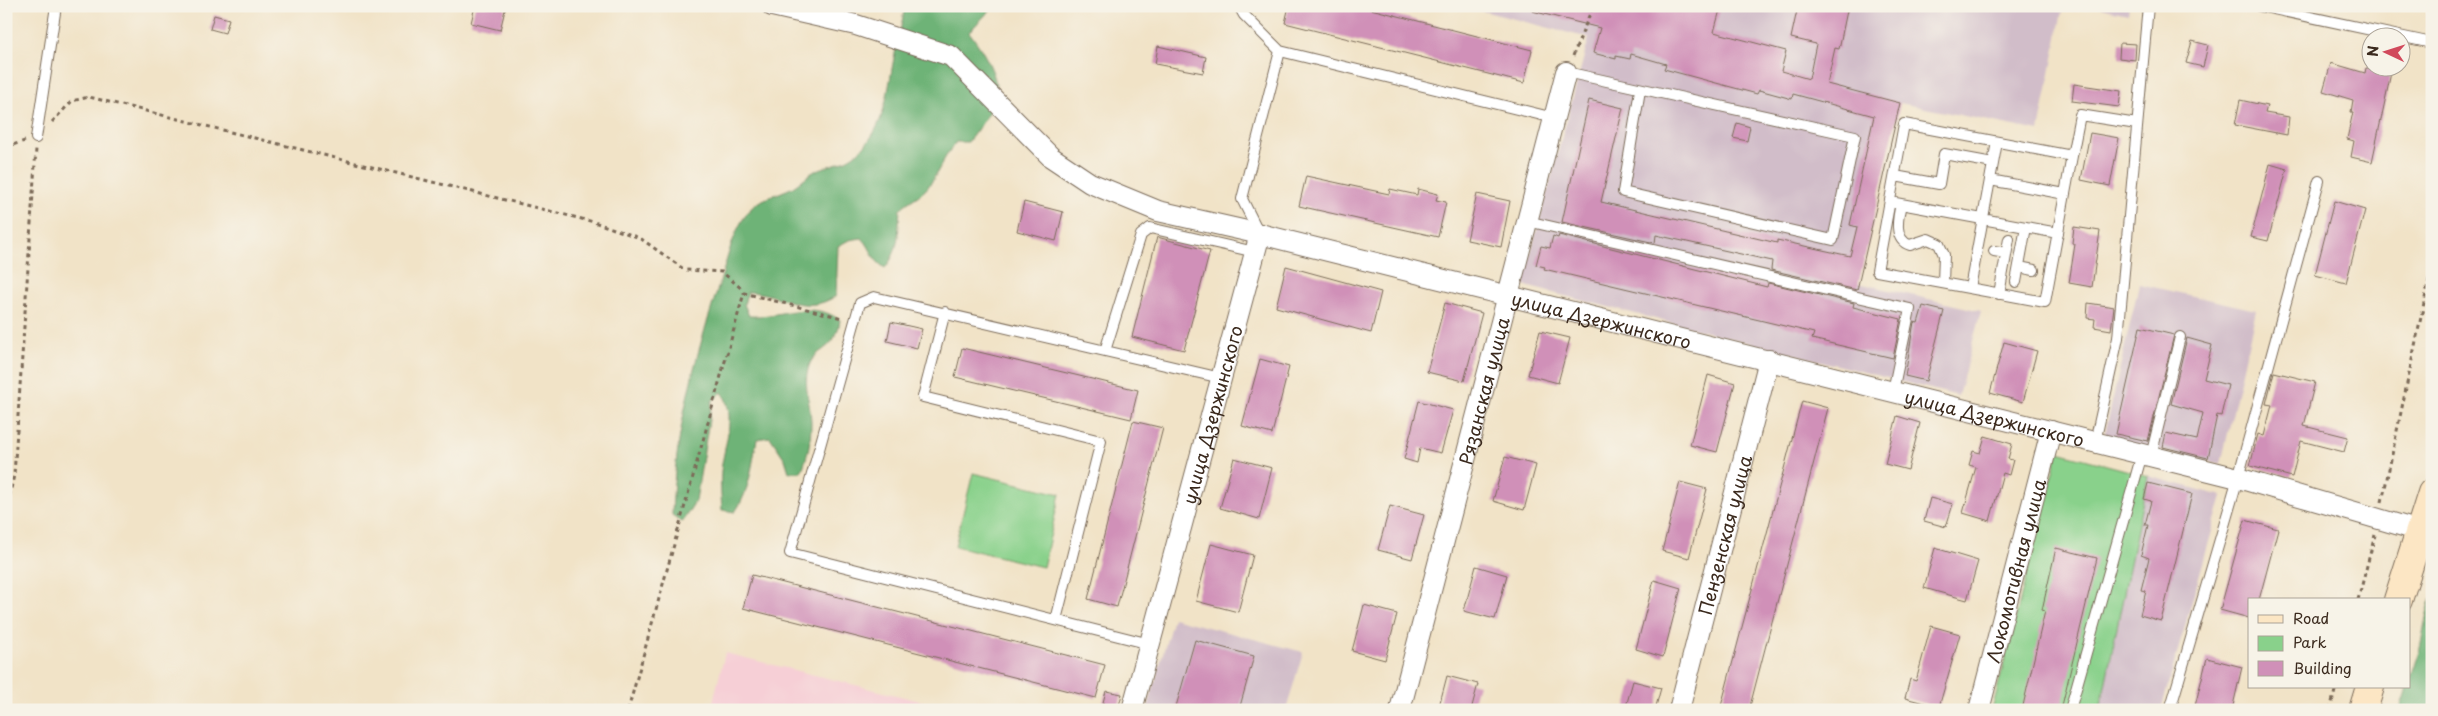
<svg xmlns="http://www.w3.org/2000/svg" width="2438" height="716" viewBox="0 0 2438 716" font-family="'Playpen Sans',sans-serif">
	<rect width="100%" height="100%" fill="#f7f3e8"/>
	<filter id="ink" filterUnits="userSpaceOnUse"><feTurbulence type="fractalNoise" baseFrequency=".02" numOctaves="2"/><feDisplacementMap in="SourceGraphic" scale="10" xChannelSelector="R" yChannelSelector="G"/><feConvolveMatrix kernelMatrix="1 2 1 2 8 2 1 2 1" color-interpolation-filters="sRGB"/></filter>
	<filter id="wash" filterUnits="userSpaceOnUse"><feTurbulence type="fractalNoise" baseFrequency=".0096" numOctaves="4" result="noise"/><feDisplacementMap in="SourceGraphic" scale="20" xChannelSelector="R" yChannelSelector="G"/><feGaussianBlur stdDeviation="1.12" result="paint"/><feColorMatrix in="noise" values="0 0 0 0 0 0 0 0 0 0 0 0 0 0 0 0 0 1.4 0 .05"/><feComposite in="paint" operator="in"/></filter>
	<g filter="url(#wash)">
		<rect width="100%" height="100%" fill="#f1e3c7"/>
		<path fill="#f6cfd6" d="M725 653 957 710H711Z"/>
		<path fill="#d1bdc9" d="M1463 6H2063L2039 131 1900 103 1858 283 1981 311 1958 396 1522 285 1589 38Z
			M2091 6H2129L2128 14Z
			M2139 284 2256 310 2221 464 2104 438Z
			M2148 476 2222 496 2161 710H2100Z
			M1173 618 1303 652 1286 710H1147Z"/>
		<path fill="#89d18b" stroke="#627e54" d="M2058 452 2148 476 2100 710H1992Z
			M973 473 1060 494 1043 567 955 546Z"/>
		<path fill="#6eb377" stroke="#546e4a" d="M905 6H994L969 32C982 49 1004 82 994 103 988 117 976 131 968 142H956C944 156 939 172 928 187 921 196 909 200 900 209 898 232 900 250 885 268 870 258 874 251 862 238L849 240 838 246 836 296C804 317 780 292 748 292L744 304 749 316C780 318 811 299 840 320 835 354 814 346 808 369 803 387 811 405 811 423 811 439 808 457 801 472H789L785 459 770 437 757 439C752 464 750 491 735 512L722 510C721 497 720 484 721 471 724 445 737 416 722 392L712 401 696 500 682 522 672 515C675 432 694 360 720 282 727 260 733 231 748 212 758 198 778 195 793 187 801 182 807 175 815 171 828 165 841 164 853 156 885 133 887 94 894 58 898 41 902 23 905 6Z
			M2432 599V710H2400C2406 689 2413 673 2419 652 2424 634 2424 617 2432 599Z"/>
		<g id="blocks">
			<path fill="#d090b8" d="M475 6H506L500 30 471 23Z
				M1289 6H1359L1532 50 1524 83 1285 23Z
				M1532 6H1721L1714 32 1786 51 1781 71 1809 79 1816 44 1791 38 1798 6H1848L1839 49 1835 48 1827 84 1900 103 1857 290 1771 270 1772 261 1656 235 1655 243 1562 222 1589 100 1623 108 1601 202 1777 243V240L1850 256 1857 227 1850 225 1874 116 1793 94 1792 99 1759 90 1757 94 1664 69 1666 64 1631 54 1630 59 1616 56V59L1593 53 1600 28 1532 11Z
				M214 15 229 19 225 33 210 29Z
				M2192 41 2208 45 2203 67 2186 63Z
				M2120 43 2136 44 2135 60 2119 58Z
				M1158 46 1206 57 1203 73 1155 64Z
				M2331 63 2365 73 2366 68H2392L2372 162 2351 157 2354 141 2347 139 2353 112H2351L2353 100 2323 91Z
				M2074 84 2121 91 2119 107 2072 101Z
				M2240 100 2267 106 2265 113 2289 117 2287 135 2235 125Z
				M1737 123 1750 127 1747 141 1733 138Z
				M2090 133 2119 138 2110 186 2081 180Z
				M2270 164 2287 169 2268 241 2251 237Z
				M1306 176 1389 194 1390 189 1417 195 1418 189 1438 194 1436 200 1446 202 1438 237 1299 206Z
				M1477 194 1510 201 1501 247 1467 240Z
				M2334 201 2365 210 2346 283 2315 275Z
				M1024 202 1063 212 1056 241 1017 231Z
				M2074 227 2100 231 2092 287 2069 283 2075 244 2072 243Z
				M1559 235 1767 287 1768 283 1854 303 1853 307 1901 319 1893 358 1812 339 1814 333 1544 269 1545 267 1536 265 1541 246 1550 248 1553 236 1558 238Z
				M1157 237 1210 251 1184 350 1132 337Z
				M1286 266 1381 292 1371 333 1276 307Z
				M1445 303 1482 313 1464 381 1427 372Z
				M2088 303 2114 307 2111 330 2094 327 2095 319 2087 318Z
				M1923 306 1944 311 1926 381 1905 376 1914 322 1918 323Z
				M891 322 922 329 917 348 887 341Z
				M2140 327 2174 335 2148 441 2116 434Z
				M1540 331 1570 338 1558 383 1528 375Z
				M2187 338 2212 345 2204 379 2228 385 2221 416 2217 415 2208 458 2163 447 2166 433 2197 440 2203 413 2171 404Z
				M2004 342 2037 351 2023 402 1990 393Z
				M962 348 1138 390 1131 419 955 377Z
				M1260 359 1289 367 1272 434 1242 426Z
				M2274 372 2315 382 2304 426 2348 437 2344 452 2301 441 2292 477 2250 466 2258 434 2264 436 2272 405 2266 404Z
				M1708 375 1735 383 1717 452 1690 445Z
				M1419 401 1453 410 1441 453 1420 448 1417 463 1404 459Z
				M1802 401 1828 408 1756 683 1749 710H1720Z
				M1897 416 1920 423 1908 470 1885 464Z
				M1133 421 1163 428 1117 607 1088 599Z
				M1985 436 2012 444 2008 459 2013 460 2009 475 2003 473 1990 521 1963 513 1976 467 1969 465 1973 451 1980 453Z
				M1505 457 1536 465 1524 510 1493 501Z
				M1234 458 1272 468 1259 519 1220 508Z
				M1680 482 1707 489 1689 558 1662 551Z
				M2148 483 2192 494 2161 621 2140 615 2146 591 2141 590 2149 558 2141 555 2148 525H2145L2151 501 2144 499Z
				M1930 498 1953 504 1946 527 1924 521Z
				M1390 506 1424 515 1412 559 1378 550Z
				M2245 520 2278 529 2259 600H2249V618L2220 610Z
				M1211 544 1253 555 1238 612 1196 601Z
				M1935 548 1978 561 1967 600 1924 588Z
				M2056 548 2097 558 2061 710H2022L2045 611 2042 610Z
				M1476 566 1507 575 1495 619 1464 611Z
				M752 575 1105 665 1096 698 743 608Z
				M1654 580 1681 588 1663 657 1636 649Z
				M1364 605 1397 614 1385 660 1352 651Z
				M1931 626 1960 634 1939 707 1905 698 1910 679 1916 681Z
				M1195 640 1254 656 1239 710H1175Z
				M2207 658 2242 667 2232 710H2194Z
				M1447 676 1478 684 1471 710H1438Z
				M1633 681 1661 688 1655 710H1625Z
				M1106 691 1122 694 1118 710H1101Z"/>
		</g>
	</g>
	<g filter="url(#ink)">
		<use href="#blocks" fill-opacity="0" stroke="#7b6b59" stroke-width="1"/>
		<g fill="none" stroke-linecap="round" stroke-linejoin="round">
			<defs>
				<path id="lane" d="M1239 6 1244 15 1280 51 1242 199 1259 233
					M2259 6 2432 43
					M1280 51 1554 118
					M1566 72 1855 136 1833 240 1623 192 1640 90
					M1904 124 2072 156 2045 302 1877 271Z
					M36 138 56 6
					M2072 156 2080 115 2137 124
					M1895 176 1939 184 1944 154 1993 163
					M1990 180 2065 194
					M1890 202 2058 233
					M1901 204C1898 217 1893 240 1910 245L1928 239 1939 244 1944 255 1943 283
					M1527 221 1910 309 1893 391
					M1994 251 2006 253
					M2019 267 2034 270
					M2016 282 2026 227
					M1970 288 1997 142
					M1999 294 2009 239
					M945 312 923 397 1101 441 1056 620
					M1105 351 1141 235 1150 228 1255 252
					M2095 442 2118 338 2148 6
					M2151 456 2180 337
					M1150 644 790 553 860 303 874 297 1221 378
					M2070 710 2142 454
					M2170 710 2238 478 2319 181"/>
				<g id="street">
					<path d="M772 6 856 25 951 56 1051 157 1090 183 1158 211 1260 234"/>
					<path id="s1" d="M1132 710 1260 234 2238 478 2420 531"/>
					<path id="s2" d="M1400 710 1566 72"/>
					<path id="s3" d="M1679 710 1769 360"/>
					<path id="s4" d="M1979 710 2051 431"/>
				</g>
				<path id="secondary" d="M2398 600 2432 493
					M2363 710 2370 687"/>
			</defs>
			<use href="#lane" stroke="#7b6b59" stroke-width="12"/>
			<use href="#street" stroke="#7b6b59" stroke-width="22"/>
			<use href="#secondary" stroke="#7b6b59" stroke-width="30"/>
			<path stroke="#7b6b59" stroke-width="3" stroke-dasharray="4 4" stroke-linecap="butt" d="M1573 56 1593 6
				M52 122 72 101 89 97 594 222 640 238 685 270 722 272 742 289
				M6 147 25 141
				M2382 502 2432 265
				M6 512 14 475 36 149
				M2358 600 2375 535
				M628 710 744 293 842 318
				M2330 710 2336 687"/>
			<use href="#lane" stroke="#fff" stroke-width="10"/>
			<use href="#street" stroke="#fff" stroke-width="20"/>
			<use href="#secondary" stroke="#fce6c4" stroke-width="28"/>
		</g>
	</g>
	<g text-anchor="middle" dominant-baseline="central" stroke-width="5" stroke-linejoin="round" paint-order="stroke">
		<g font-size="18" fill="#3b2a1e" stroke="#f7f3e8">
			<text stroke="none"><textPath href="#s1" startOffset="845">улица Дзержинского</textPath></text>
			<text stroke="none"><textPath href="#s2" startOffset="330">Рязанская улица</textPath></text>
			<text stroke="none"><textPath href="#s1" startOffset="306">улица Дзержинского</textPath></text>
			<text stroke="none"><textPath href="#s1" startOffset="1250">улица Дзержинского</textPath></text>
			<text stroke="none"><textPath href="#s3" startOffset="181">Пензенская улица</textPath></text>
			<text stroke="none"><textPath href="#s4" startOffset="144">Локомотивная улица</textPath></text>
		</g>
	</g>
	<rect width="2438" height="716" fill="none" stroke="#f7f3e8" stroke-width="25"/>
	<rect x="2248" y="598" width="162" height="90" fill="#f7f3e8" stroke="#aca397"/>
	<rect x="2258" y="615" width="25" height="8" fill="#fce6c4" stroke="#aca397"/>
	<text x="2293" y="624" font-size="15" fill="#3b2a1e">Road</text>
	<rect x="2258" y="636" width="25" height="15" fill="#89d18b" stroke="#aca397"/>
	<text x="2293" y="648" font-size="15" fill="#3b2a1e">Park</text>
	<rect x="2258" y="661" width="25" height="15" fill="#d090b8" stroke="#aca397"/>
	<text x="2293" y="674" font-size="15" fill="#3b2a1e">Building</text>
	<g transform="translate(2386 52) rotate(274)"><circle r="24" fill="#f7f3e8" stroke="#aca397"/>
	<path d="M0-4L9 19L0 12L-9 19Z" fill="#d1495b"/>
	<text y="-8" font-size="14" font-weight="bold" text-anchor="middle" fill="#3b2a1e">N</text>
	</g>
</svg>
